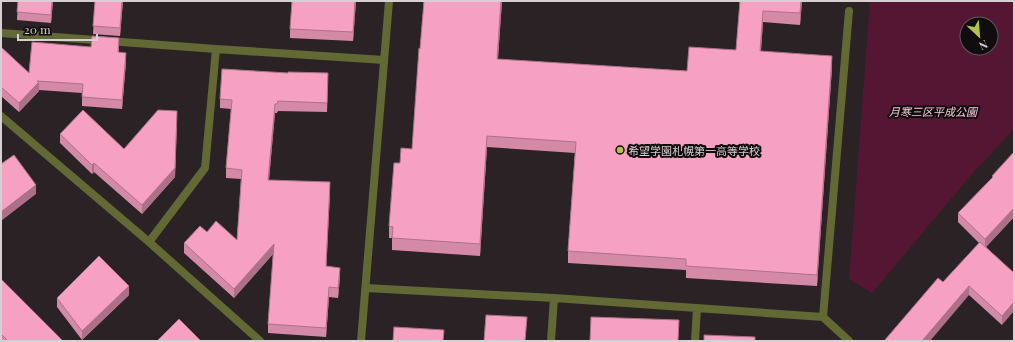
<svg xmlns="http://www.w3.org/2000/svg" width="1015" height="342" viewBox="0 0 1015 342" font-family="'Playfair Display','Noto Sans JP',serif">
	<rect width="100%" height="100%" fill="#2b2225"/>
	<path fill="#551633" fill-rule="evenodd" d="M870 1H1014V129L971 175 872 293 849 279ZM967 24H991V48H967Z"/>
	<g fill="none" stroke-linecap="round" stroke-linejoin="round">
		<path stroke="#626935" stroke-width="8" d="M1 33 216 49 384 60
			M1 116 149 242 260 341
			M149 242 205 168 216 49
			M366 288 554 298 823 317 849 341
			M823 317 849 11
			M361 341 389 1
			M551 341 554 298
			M695 341 697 308"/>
	</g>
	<path fill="#d48aa6" d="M18 1H53L51 23 17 20Z
		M95 1H123L120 36 93 34Z
		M356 1 353 41 290 38V29Z
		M424 1H502L498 59 687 71 736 50 740 1H802L800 25 763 22 761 51 832 67 817 286 686 278V270L568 263V251L575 153 487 147 480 256 392 250V238H389V226L400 163 412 149 420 49Z
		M1 47 29 73 91 47H119V52L126 62 122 109 82 106V93L39 90V91L19 112 1 96Z
		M288 73 328 82 327 112 278 111 277 113H275L269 180 330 191 326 267 340 277 338 298 329 297 326 337 268 333V324L273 254 234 298 184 253V243L207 232 237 240 241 179 226 178V168L231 109 220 108V99Z
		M177 120 175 177 142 214 94 172 92 174 60 143V134L124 149Z
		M1014 152V217L986 247 1014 273 1002 325 969 295 943 282 979 243 958 222V213L992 178V176Z
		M1 279 63 341H1Z
		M129 295 82 340 57 307V298Z"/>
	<path fill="#ac7187" d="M52 1H53L51 23V15Z
		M122 1H123L120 36V28Z
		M355 1H356L353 41V32Z
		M501 1H502L497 71V59Z
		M801 1H802L800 25V13Z
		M763 11V22L760 62V51Z
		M126 53V62L122 109V100Z
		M832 56V67L817 286V275Z
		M39 82V91L19 112V103Z
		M275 104V113L268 189V180Z
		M177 111 175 177 142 214V205Z
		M487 136V147L480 256V244Z
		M94 163V172L92 174V165Z
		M330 182V191L326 276V266Z
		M36 185V194L1 221V212Z
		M1014 208V217L985 248V239Z
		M274 244V253L234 298V289Z
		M340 268V277L338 298V288Z
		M129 286V295L82 340V331Z
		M969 286V295L930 341H922Z
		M329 287V297L326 337V328Z
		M1014 302V311L1002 325V316Z"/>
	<path fill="#f6a1c1" stroke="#ac7187" d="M18 1H52L51 15 17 12Z
		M95 1H122L120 28 93 26Z
		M292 1H355L353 32 290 29Z
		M424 1H501L497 59 687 71 689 47 736 50 740 1H801L800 13 763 11 760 51 832 56 817 275 686 266V259L568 251 576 142 487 136 480 244 392 238 393 227 389 226 394 163H400L401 148 412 149 419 48 420 49Z
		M92 36 119 38 118 52 126 53 122 100 82 97 83 84 37 81 39 82 19 103 1 87V47L29 73 32 42 91 47Z
		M222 69 288 73V72L328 73 327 103 278 101 277 104H275L268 180 330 182 326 266 340 268 338 288 329 287 326 328 268 324 274 244 234 289 184 243 200 226 207 232 216 221 237 240 242 170 226 168 232 100 220 99Z
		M83 110 124 149 158 110 177 111 175 168 142 205 94 163 92 165 60 134Z
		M1014 152V208L985 239 958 213 993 177 992 176Z
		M14 155 36 185 1 212V164Z
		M980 242 1014 273V302L1002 316 969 286 922 341H884L938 278 943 282Z
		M99 256 129 286 82 331 57 298Z
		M1 279 63 341H8L1 334Z
		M486 315 527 317 525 341H484Z
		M591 317 679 320 678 341H590Z
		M179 319 201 341H157Z
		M394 327 444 330 443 341H393Z
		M704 335 755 337V341H704Z"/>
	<circle fill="#b3c24b" stroke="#110c0e" stroke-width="1.5" cx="620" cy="150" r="4"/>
	<g text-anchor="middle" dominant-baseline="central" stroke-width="4" stroke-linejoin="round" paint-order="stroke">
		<g font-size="11" font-style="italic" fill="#f7cada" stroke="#110c0e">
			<text x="933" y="111">月寒三区平成公園</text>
		</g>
		<g font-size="11" fill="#d6d0d2" stroke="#110c0e" text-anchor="start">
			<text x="628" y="150">希望学園札幌第一高等学校</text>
		</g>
	</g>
	<rect width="1015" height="342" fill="none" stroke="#d6d0d2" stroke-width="4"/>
	<g transform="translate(979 36) rotate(154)"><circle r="19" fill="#110c0e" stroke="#605a5c"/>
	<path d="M0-3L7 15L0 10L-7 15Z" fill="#b3c24b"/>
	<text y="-6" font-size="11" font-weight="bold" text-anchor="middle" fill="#d6d0d2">N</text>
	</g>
	<path d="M18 34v6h79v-6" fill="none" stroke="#d6d0d2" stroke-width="2"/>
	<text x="24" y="34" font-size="12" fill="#d6d0d2" stroke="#110c0e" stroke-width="3" paint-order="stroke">20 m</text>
</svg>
